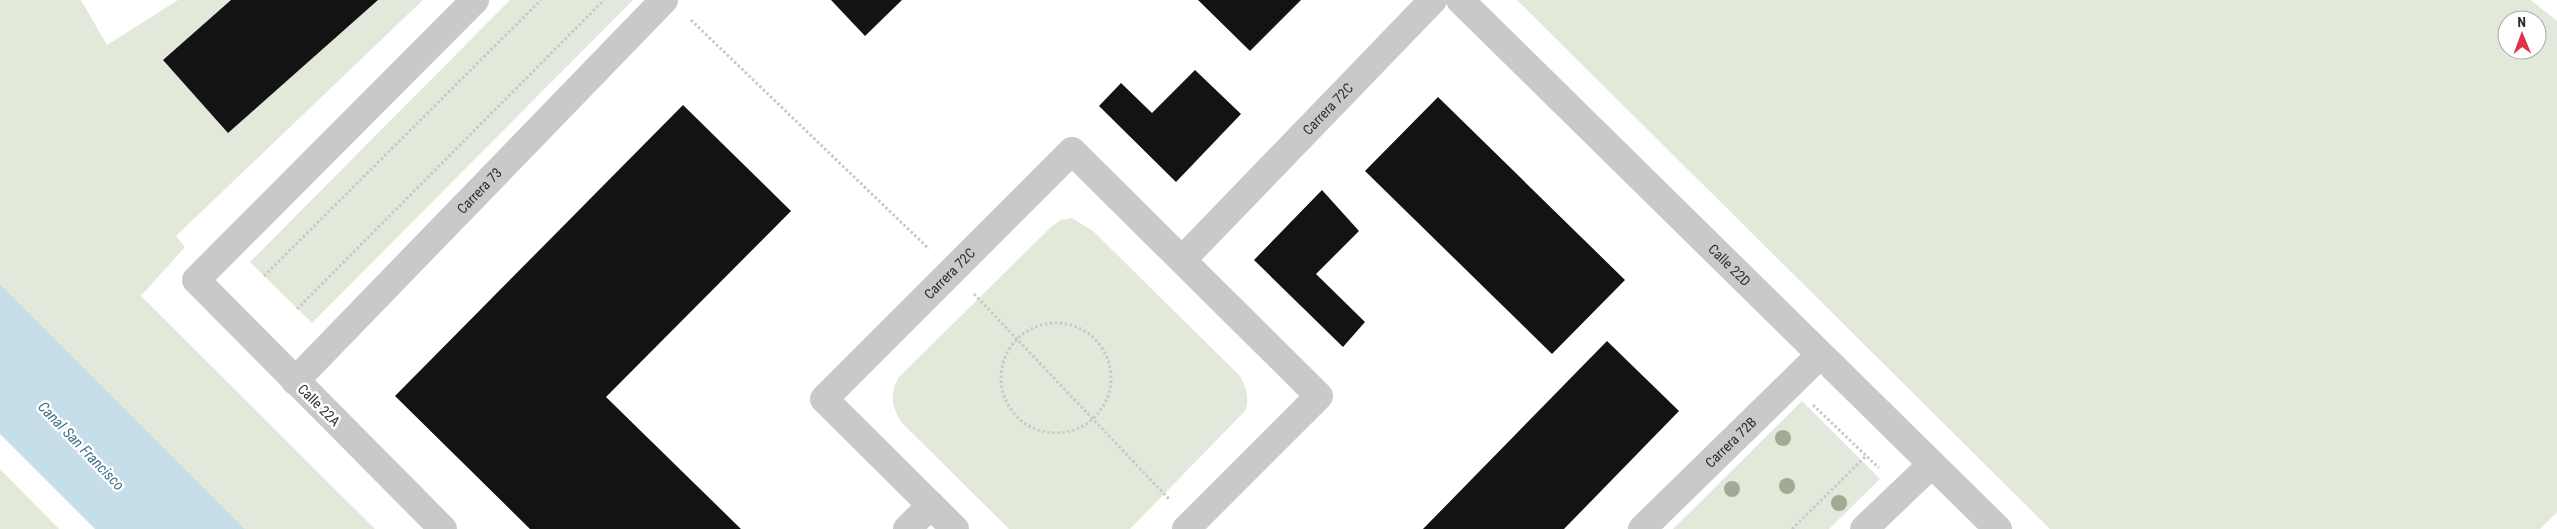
<svg xmlns="http://www.w3.org/2000/svg" width="2557" height="529" viewBox="0 0 2557 529" font-family="'Roboto Condensed',sans-serif">
	<rect width="100%" height="100%" fill="#fff"/>
	<path fill="#e3e9da" fill-rule="evenodd" d="M0 0H81L107 45 178 0H423L176 236 185 247 141 296 375 529H245L0 284Z
		M510 0H633L312 323 250 262Z
		M1517 0H2531L2557 21V512L2540 529H2050ZM2507 20H2537V50H2507Z
		M1072 218 1093 231 1239 375C1247 388 1249 396 1246 410L1130 529H1009L902 423C891 406 890 396 898 378L1052 226 1061 220Z
		M1802 401 1880 479 1829 529H1673Z
		M0 469 59 529H0Z"/>
	<path fill="#c6dee9" d="M0 284 245 529H95L0 434Z"/>
	<path fill="#131313" d="M231 0H378L228 133 163 60Z
		M831 0H902L865 36Z
		M1198 0H1301L1250 51Z
		M1195 70 1241 114 1176 182 1099 106 1121 83 1152 113Z
		M1438 97 1625 280 1552 354 1365 171Z
		M683 105 791 211 606 397 741 529H530L395 396Z
		M1322 190 1359 231 1316 274 1365 322 1343 347 1254 260Z
		M1607 341 1679 411 1564 529H1423Z"/>
	<g fill="none" stroke-linecap="round" stroke-linejoin="round">
		<path stroke="#c9c9c9" stroke-width="3" stroke-dasharray="2.5 2.5" stroke-linecap="butt" d="M691 20 929 249
			M264 276 541 0
			M974 294 1169 499
			M297 309 604 0
			M1001 378a55 55 0 1 1 110 0a55 55 0 1 1-110 0Z
			M1813 405 1879 468
			M1792 529 1866 456"/>
		<g stroke="#c9c9c9" stroke-width="28">
			<path id="s1" d="M1460 0 1998 529"/>
			<path id="s2" d="M1182 260 1433 0"/>
			<path id="s3" d="M295 381 664 0"/>
			<path d="M443 529 196 280 475 0"/>
			<path d="M907 529 931 505"/>
			<path id="s4" d="M955 529 824 399 1072 151 1319 396 1186 529"/>
			<path id="s5" d="M1642 529 1820 355"/>
			<path d="M1864 529 1932 464"/>
		</g>
	</g>
	<g fill="#a0aa94">
		<circle cx="1783" cy="438" r="8"/>
		<circle cx="1787" cy="486" r="8"/>
		<circle cx="1732" cy="489" r="8"/>
		<circle cx="1839" cy="503" r="8"/>
	</g>
	<g text-anchor="middle" dominant-baseline="central" stroke-width="5" stroke-linejoin="round" paint-order="stroke">
		<g font-size="14" fill="#2c2c2c" stroke="#fff">
			<text stroke="none"><textPath href="#s2" startOffset="210">Carrera 72C</textPath></text>
			<text stroke="none"><textPath href="#s3" startOffset="265">Carrera 73</textPath></text>
			<text stroke="none"><textPath href="#s1" startOffset="378">Calle 22D</textPath></text>
			<text stroke="none"><textPath href="#s4" startOffset="362">Carrera 72C</textPath></text>
			<text transform="translate(319 405) rotate(45)">Calle 22A</text>
			<text stroke="none"><textPath href="#s5" startOffset="124">Carrera 72B</textPath></text>
		</g>
		<g font-size="15" font-style="italic" fill="#3e718a" stroke="#fff">
			<text transform="translate(81 446) rotate(46)">Canal San Francisco</text>
		</g>
	</g>
	<g transform="translate(2522 35) rotate(359)"><circle r="24" fill="#ffffff" stroke="#ababab"/>
	<path d="M0-4L9 19L0 12L-9 19Z" fill="#dd344b"/>
	<text y="-8" font-size="14" font-weight="bold" text-anchor="middle" fill="#2c2c2c">N</text>
	</g>
</svg>
